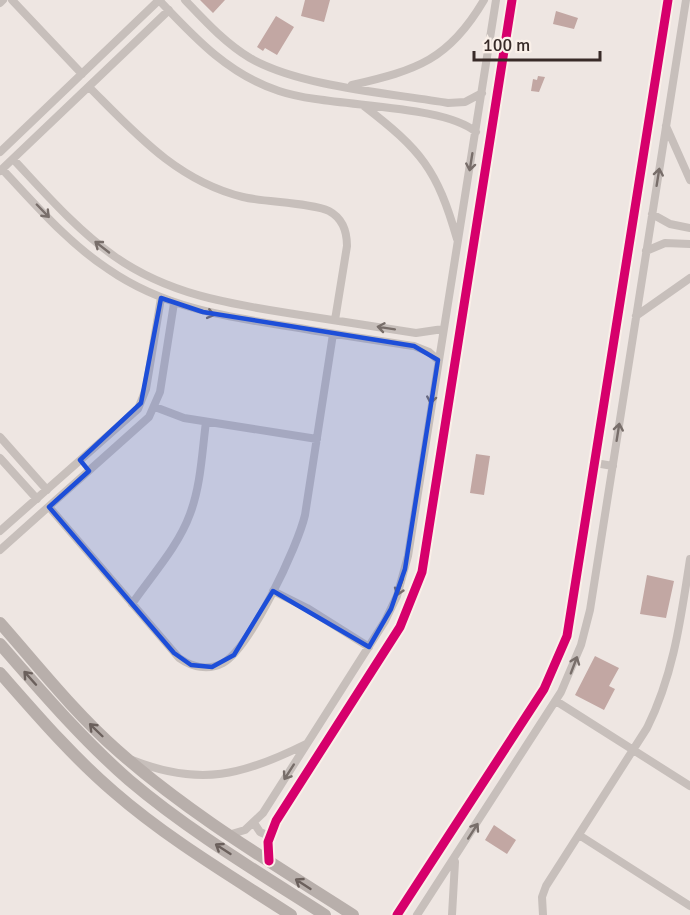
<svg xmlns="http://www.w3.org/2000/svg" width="690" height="915" viewBox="0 0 690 915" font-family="Signika,sans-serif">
	<rect width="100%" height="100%" fill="#eee6e2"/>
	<path fill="#c2a7a3" d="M200 0H225L213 13Z
		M305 0H330L324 22 301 16Z
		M556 11 578 18 574 29 553 24Z
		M276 16 294 27 277 55 265 48 263 51 257 47Z
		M538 76 545 77 539 92 531 91 533 79 537 80Z
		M476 454 490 456 484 495 470 493Z
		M647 575 674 581 666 618 640 614Z
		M595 656 619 668 609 686 615 689 604 710 575 695Z
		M494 825 516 840 507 854 485 840Z"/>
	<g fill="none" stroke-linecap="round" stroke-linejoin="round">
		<path stroke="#c7bfbb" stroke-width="8" d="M12 0 82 74
			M159 0C195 38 228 74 279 91 329 108 441 103 476 132
			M185 0C205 21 225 43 250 58 301 87 389 93 448 103L465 102 482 93
			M0 3 3 0
			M352 85C417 70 449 60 484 0
			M89 87C135 133 177 181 243 197 264 202 313 203 329 211 342 218 347 231 347 246L335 320
			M364 106C421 150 437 169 457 239
			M666 126 690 180
			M0 152 159 0
			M13 159C45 193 76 229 114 256 169 295 230 304 294 314 335 320 375 327 416 333L443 329
			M2 169C35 204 67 242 108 269 164 308 227 317 293 327 333 334 374 340 414 346L429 352 438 360
			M0 171 169 10
			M652 214 670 224 690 228
			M646 251 665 243 690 244
			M636 316 690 278
			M155 407 184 418 317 439
			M0 437 47 490
			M0 458 37 499
			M595 463 613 466
			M49 507 179 658C192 667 208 671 223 663 250 648 298 546 305 515L333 334
			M0 531 138 409 146 389 161 298
			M0 550 149 417 160 392 174 303
			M273 591 307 608 369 647
			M132 604C152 575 178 547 190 514 201 485 202 452 206 422
			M556 701 690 786
			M132 760C200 787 244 775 306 744
			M254 823 260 832 269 836
			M228 835 245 830 263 813 385 621 397 596 408 556 496 0
			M579 835 690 906
			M269 861 268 842 276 821 400 627 422 572 512 0
			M397 915 544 689 567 636 668 0
			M417 915 561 692 581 645 590 610 686 0
			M452 915 455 862
			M543 915 542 897 546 886 647 728C674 674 681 617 690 559"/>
		<path stroke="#b8afab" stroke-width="12" d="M0 623C38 666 74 712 117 750 189 814 272 863 353 915
			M0 644C41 691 82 739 129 780 189 831 258 872 325 915
			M0 673C36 714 72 756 114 792 168 839 231 876 291 915"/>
		<defs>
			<path id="cycleway" d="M269 861 268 842 276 821 400 627 422 572 512 0
				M397 915 544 689 567 636 668 0"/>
		</defs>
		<use href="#cycleway" stroke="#faf0e9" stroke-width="13"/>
		<use href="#cycleway" stroke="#d6006c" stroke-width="9"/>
	</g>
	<defs><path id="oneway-shaft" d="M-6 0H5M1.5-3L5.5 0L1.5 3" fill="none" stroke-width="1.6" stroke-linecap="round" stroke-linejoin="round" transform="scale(1.5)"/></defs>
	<g stroke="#786e6a">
		<use href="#oneway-shaft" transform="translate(471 162) rotate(99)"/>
		<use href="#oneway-shaft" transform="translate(658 177) rotate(-81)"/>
		<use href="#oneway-shaft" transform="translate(43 211) rotate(46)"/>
		<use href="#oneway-shaft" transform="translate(102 247) rotate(-142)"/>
		<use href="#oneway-shaft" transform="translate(206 313) rotate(14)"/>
		<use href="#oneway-shaft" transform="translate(386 328) rotate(-171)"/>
		<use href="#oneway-shaft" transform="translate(432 395) rotate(99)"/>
		<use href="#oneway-shaft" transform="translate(618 432) rotate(-81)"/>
		<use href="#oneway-shaft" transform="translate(400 587) rotate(109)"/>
		<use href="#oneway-shaft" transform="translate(574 665) rotate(-69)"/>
		<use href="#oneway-shaft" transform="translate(289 772) rotate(123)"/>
		<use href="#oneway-shaft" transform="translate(473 831) rotate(-57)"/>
	</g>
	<g stroke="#6b605c">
		<use href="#oneway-shaft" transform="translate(30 678) rotate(-132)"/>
		<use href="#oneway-shaft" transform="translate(96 730) rotate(-136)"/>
		<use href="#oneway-shaft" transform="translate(223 849) rotate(-147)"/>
		<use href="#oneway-shaft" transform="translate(303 884) rotate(-147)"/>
	</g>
	<path fill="#1d4ed8" fill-opacity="0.2" stroke="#1d4ed8" stroke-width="4.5" stroke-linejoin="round" d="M161 298 203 312 414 346 438 360 405 569 391 609 369 647 273 591 234 655 212 667 191 665 174 653 49 507 89 471 80 460 141 403Z"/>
	<path d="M474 51v9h126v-9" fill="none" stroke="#382b28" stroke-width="3"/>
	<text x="483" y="51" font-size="18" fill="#382b28" stroke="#faf0e9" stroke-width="4.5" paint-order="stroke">100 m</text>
</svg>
